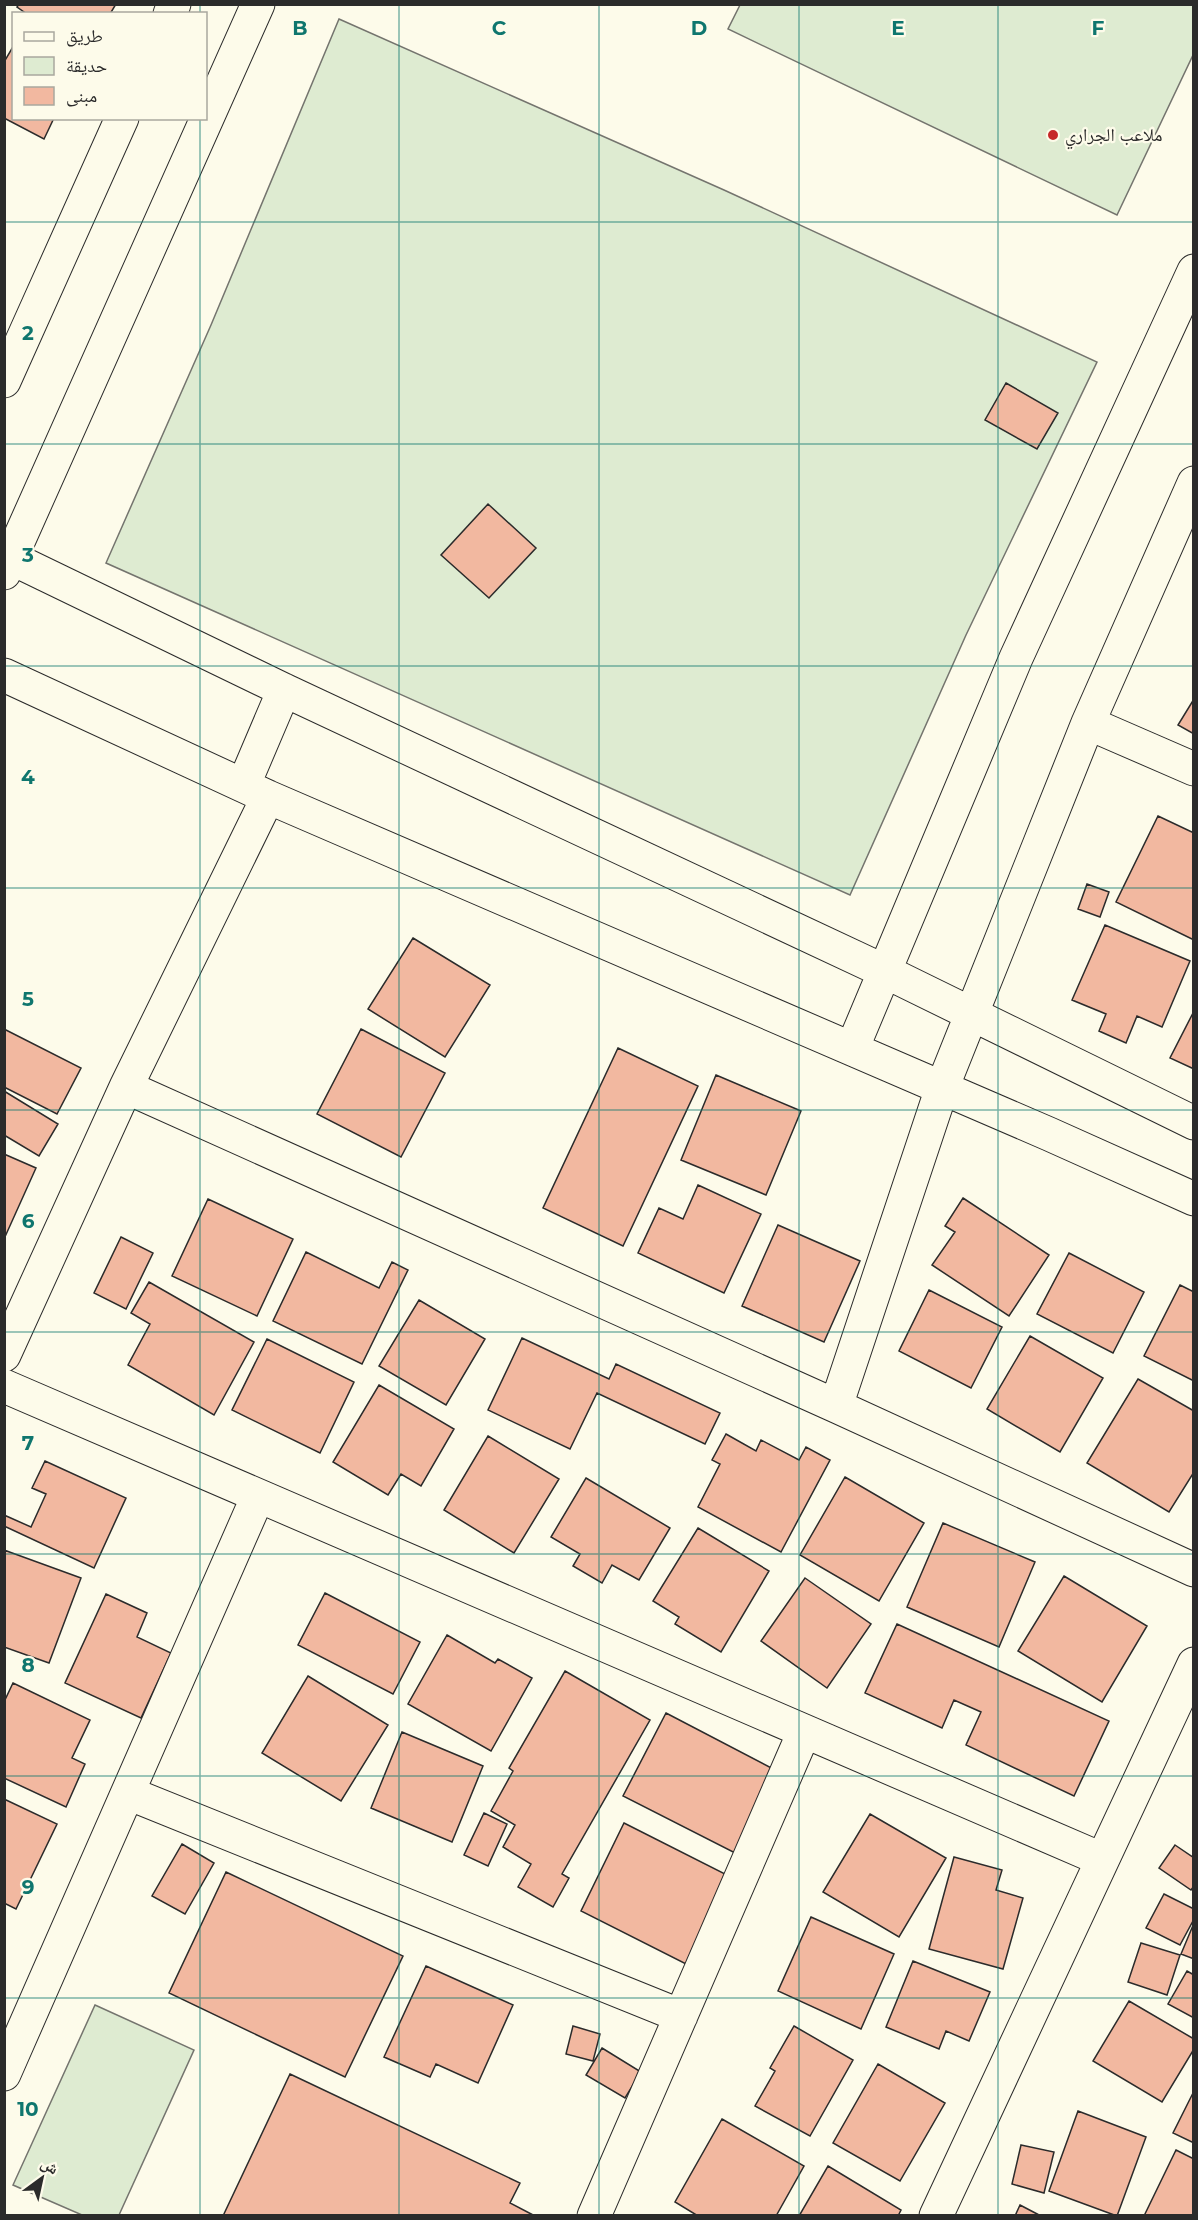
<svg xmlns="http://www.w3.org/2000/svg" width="1198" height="2220" viewBox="0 0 1198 2220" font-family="Montserrat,'Noto Naskh Arabic',sans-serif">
	<rect width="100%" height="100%" fill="#fdfbea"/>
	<path fill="#deebd1" stroke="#74746e" stroke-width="1.5" d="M740 5H1193V55L1117 215 728 29Z
		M339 19 724 190 1097 362 966 635 850 895 106 563 211 325Z
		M95 2005 194 2050 119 2215H82L13 2185Z"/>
	<path fill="#f2b8a0" stroke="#2b2b2b" stroke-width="1.5" d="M19 4H116L110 14H27L17 7Z
		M14 45V118H54L44 139 4 118V62Z
		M1006 383 1058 413 1037 449 985 420Z
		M488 504 536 548 489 598 441 555Z
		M1194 699V734L1178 725Z
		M1158 816 1194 833V940L1116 902Z
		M1087 884 1109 892 1100 917 1078 909Z
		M1105 925 1190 961 1162 1027 1137 1016 1126 1043 1099 1031 1106 1014 1072 1000Z
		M413 938 490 985 445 1057 368 1009Z
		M1194 1011V1069L1170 1058Z
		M4 1029 81 1068 57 1114 4 1087Z
		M361 1029 445 1073 401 1157 317 1114Z
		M618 1048 698 1086 623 1246 543 1208Z
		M716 1075 801 1111 766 1195 681 1160Z
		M4 1091 58 1124 39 1156 4 1135Z
		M4 1154 36 1168 4 1239Z
		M698 1185 761 1214 724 1293 638 1253 659 1208 683 1219Z
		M963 1198 1049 1255 1009 1316 932 1265 955 1232 945 1226Z
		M208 1199 293 1239 257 1316 172 1276Z
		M778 1225 860 1261 824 1342 742 1306Z
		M121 1237 153 1253 126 1309 94 1293Z
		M306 1252 379 1288 392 1262 408 1270 362 1364 273 1321Z
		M1069 1253 1144 1292 1113 1353 1037 1314Z
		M149 1282 254 1342 214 1415 128 1365 150 1324 131 1313Z
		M1180 1285 1194 1292V1381L1144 1356Z
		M929 1290 1002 1327 971 1388 899 1351Z
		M419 1300 485 1339 446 1405 379 1366Z
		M1030 1336 1103 1378 1060 1452 987 1409Z
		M522 1338 609 1379 616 1364 720 1413 705 1444 597 1393 570 1449 488 1410Z
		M267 1339 354 1382 320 1453 232 1410Z
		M1138 1379 1194 1411V1472L1169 1512 1087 1463Z
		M379 1385 454 1429 421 1486 401 1474 388 1495 333 1462Z
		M726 1434 756 1451 761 1440 799 1460 806 1447 830 1460 781 1552 698 1507 720 1464 712 1460Z
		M488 1436 559 1479 514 1553 444 1510Z
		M45 1461 126 1498 94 1568 4 1526V1515L31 1527 46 1494 32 1488Z
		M845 1477 924 1523 879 1601 800 1555Z
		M586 1478 670 1528 639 1580 612 1565 602 1583 573 1566 580 1554 551 1537Z
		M943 1523 1035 1562 999 1647 907 1607Z
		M698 1528 769 1571 721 1652 675 1624 679 1617 653 1601Z
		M4 1550 81 1578 49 1663 4 1647Z
		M1064 1576 1147 1626 1102 1702 1018 1651Z
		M805 1578 871 1624 827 1688 761 1641Z
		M325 1593 420 1642 393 1694 298 1645Z
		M106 1594 147 1613 137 1637 171 1653 141 1718 65 1683Z
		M897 1624 1109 1721 1074 1796 966 1745 981 1712 954 1700 942 1728 865 1693Z
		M447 1635 495 1663 498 1659 532 1678 491 1751 408 1704Z
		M565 1671 650 1720 562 1874 569 1878 553 1907 518 1887 531 1864 503 1847 515 1825 491 1811 513 1771 509 1768Z
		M308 1676 388 1725 341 1801 262 1753Z
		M13 1683 90 1720 72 1758 85 1764 66 1807 4 1778V1702Z
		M666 1713 783 1774 741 1856 623 1796Z
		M402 1732 483 1766 452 1842 371 1808Z
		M4 1799 57 1824 16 1909 4 1903Z
		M484 1813 507 1824 488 1866 464 1855Z
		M870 1814 946 1858 899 1937 823 1892Z
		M624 1823 733 1878 690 1966 581 1911Z
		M182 1844 214 1863 185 1914 152 1896Z
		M1175 1845 1194 1858V1886L1191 1890 1159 1868Z
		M954 1857 1002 1870 996 1890 1023 1898 1003 1969 929 1949Z
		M226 1872 403 1956 345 2077 169 1993Z
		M1164 1894 1194 1909V1919L1180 1945 1146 1928Z
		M811 1917 894 1954 861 2029 778 1991Z
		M1194 1923V1959L1181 1954Z
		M1141 1943 1180 1955 1167 1995 1128 1982Z
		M913 1961 990 1992 969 2041 946 2031 939 2049 886 2027Z
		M426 1966 513 2005 478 2083 436 2064 430 2077 384 2057Z
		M1187 1971 1194 1975V2018L1168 2004Z
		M1129 2001 1194 2039V2049L1162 2102 1093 2061Z
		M573 2026 600 2034 593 2061 566 2054Z
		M794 2026 853 2060 810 2136 755 2106 775 2071 770 2068Z
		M602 2048 641 2072 625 2098 586 2075Z
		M878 2064 945 2103 900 2181 833 2143Z
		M290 2074 520 2183 510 2203 535 2216H223Z
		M1194 2091V2143L1173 2133Z
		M1078 2111 1146 2137 1117 2216 1049 2191Z
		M722 2119 804 2166 776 2216H698L675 2202Z
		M1021 2145 1054 2152 1044 2193 1012 2184Z
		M1176 2150 1194 2159V2216H1144Z
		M828 2166 901 2210 898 2216H799Z
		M1020 2205 1041 2216H1015Z"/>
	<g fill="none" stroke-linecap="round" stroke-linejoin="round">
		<defs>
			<path id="minor" d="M170 14 174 4
				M4 381 122 118
				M11 558 284 690 884 971 1194 1123
				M4 573 258 4
				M4 675 268 797 1049 1134 1194 1199
				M1088 723 1194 769
				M244 784 284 690
				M852 1049 1016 658 1194 271
				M126 1087 836 1406 1194 1570
				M4 1355 126 1087 268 797
				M4 1386 1101 1859
				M836 1406 942 1088 1088 723 1194 483
				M128 1793 681 2016
				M4 2074 258 1496
				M594 2216 804 1732
				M936 2216 1194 1664"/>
		</defs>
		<use href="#minor" stroke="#2b2b2b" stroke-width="35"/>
		<use href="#minor" stroke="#fdfbea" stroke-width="33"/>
	</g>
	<path fill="none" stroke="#0f766e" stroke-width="1.5" stroke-opacity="0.55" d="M200 4V14M399 4V2216M599 4V2216M799 4V2216M998 4V2216M200 118V2216M4 222H1194M4 444H1194M4 666H1194M4 888H1194M4 1110H1194M4 1332H1194M4 1554H1194M4 1776H1194M4 1998H1194"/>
	<circle fill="#c62828" stroke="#fdfbea" stroke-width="2" cx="1053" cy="135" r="6"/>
	<g text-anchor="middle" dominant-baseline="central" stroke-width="4.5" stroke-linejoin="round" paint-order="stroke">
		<g font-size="18" fill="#2b2b2b" stroke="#fdfbea" text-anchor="start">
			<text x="1065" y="135">ملاعب الجراري</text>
		</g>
	</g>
	<g font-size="20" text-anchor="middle" font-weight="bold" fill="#0f766e" stroke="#fdfbea" stroke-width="4.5" stroke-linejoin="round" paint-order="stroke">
		<text x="300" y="35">B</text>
		<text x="499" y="35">C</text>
		<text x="699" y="35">D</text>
		<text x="898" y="35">E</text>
		<text x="1098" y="35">F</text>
		<text x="28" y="340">2</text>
		<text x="28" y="562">3</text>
		<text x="28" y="784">4</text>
		<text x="28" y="1006">5</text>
		<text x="28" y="1228">6</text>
		<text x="28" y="1450">7</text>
		<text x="28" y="1672">8</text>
		<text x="28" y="1894">9</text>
		<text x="28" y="2116">10</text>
	</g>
	<rect width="1198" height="2220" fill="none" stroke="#2b2b2b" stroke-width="12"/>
	<rect x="12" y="12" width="195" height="108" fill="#fdfbea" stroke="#a9a89e" stroke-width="1.5"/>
	<rect x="24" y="32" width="30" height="9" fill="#fdfbea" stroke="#a9a89e" stroke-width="1.5"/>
	<text x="66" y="42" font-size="18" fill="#2b2b2b">طريق</text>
	<rect x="24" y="57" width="30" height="18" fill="#deebd1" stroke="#a9a89e" stroke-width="1.5"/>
	<text x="66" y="72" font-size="18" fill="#2b2b2b">حديقة</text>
	<rect x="24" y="87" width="30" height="18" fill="#f2b8a0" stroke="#a9a89e" stroke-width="1.5"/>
	<text x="66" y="102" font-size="18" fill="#2b2b2b">مبنى</text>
	<g transform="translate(42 2178) rotate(33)" stroke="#fdfbea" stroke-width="4.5" paint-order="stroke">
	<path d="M0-4.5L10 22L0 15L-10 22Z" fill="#2b2b2b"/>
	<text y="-9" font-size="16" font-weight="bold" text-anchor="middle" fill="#2b2b2b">ش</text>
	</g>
</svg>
